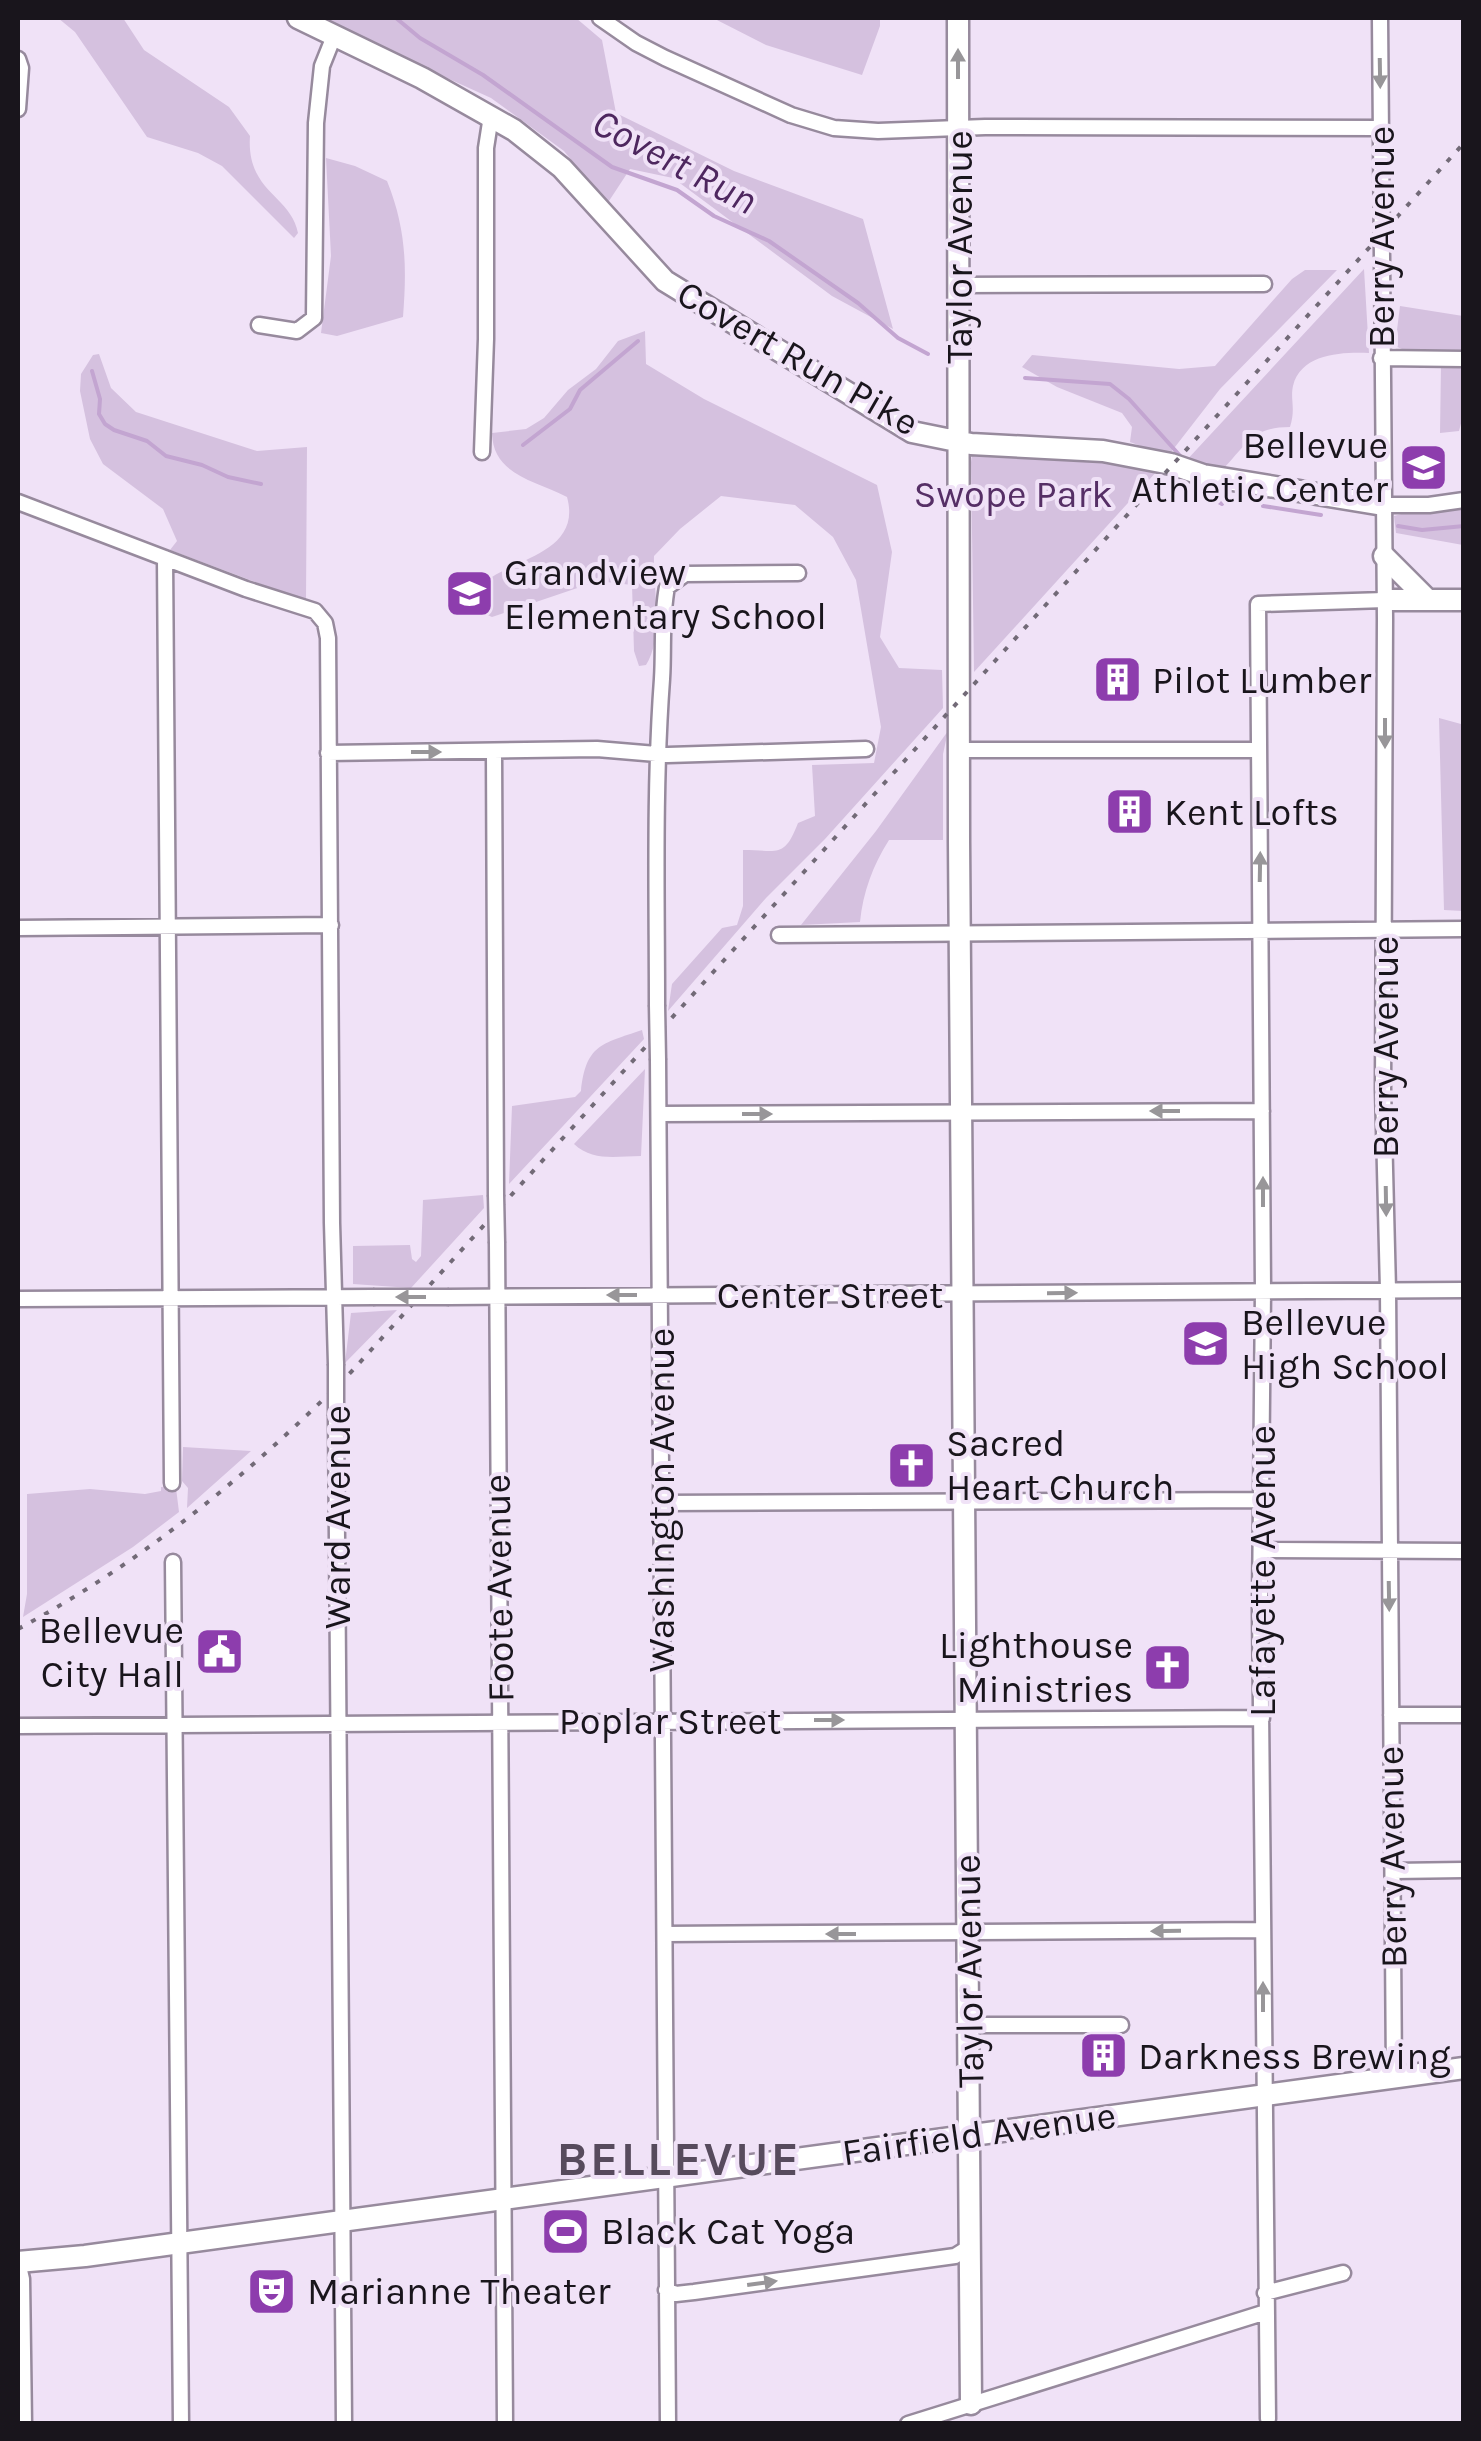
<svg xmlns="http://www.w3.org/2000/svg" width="1481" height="2441" viewBox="0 0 1481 2441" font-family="Karla,sans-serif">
	<rect width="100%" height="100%" fill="#f0e2f7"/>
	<path fill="#d5c1df" d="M58 18H123L144 50 229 107 250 136C246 192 291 195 298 233L294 238 222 166 198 153 147 137 75 32Z
		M315 18H576L602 40 616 113 734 171 863 219 893 329 832 296 673 178 630 169 607 204 564 151 491 98Z
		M713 18H880V26L862 75 766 45Z
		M326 158 355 166 387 181C406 228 407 266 403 317L337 336 321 333 331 256Z
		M1364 269 1369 353C1343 352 1301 353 1293 386 1290 400 1296 408 1290 427 1252 427 1247 444 1223 469L1184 463Z
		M1305 270H1337L1220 389 1168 456 1130 442 1132 427 1122 413 1057 387 1022 367 1032 355 1179 369 1215 366 1292 279Z
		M1400 306 1463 316 1464 412 1459 431 1440 433 1441 366 1395 346Z
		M645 331 646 364 704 399 877 485 892 552 880 637 899 668 942 670 943 708 825 839 766 898 668 1011 672 984 722 928 737 925 743 906V850C778 850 784 859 798 823L815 816 812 765 874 763 881 727 856 580 833 537 795 505 721 496 680 529 654 556C653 589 664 637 646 665L639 666 634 651 632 585 598 581 492 617 474 609C464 558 587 569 567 497 534 480 493 475 492 433L526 429 544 418 568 390 596 369 618 341Z
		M99 354 111 388 136 412 257 451 307 447 306 601 170 550 177 541 163 509 103 464 90 439 80 391 81 374 93 355Z
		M977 453 1115 459 1158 470 974 672 971 462 972 455Z
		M1463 509V545L1396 533 1394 516 1416 510Z
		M1439 718 1461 724 1463 911 1444 910Z
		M948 731 943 754V840H889C873 865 863 892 860 922L801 925 876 831Z
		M642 1030 644 1039 509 1184 512 1106 575 1097 581 1091C586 1045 601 1044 642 1030Z
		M645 1069 641 1156C617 1156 593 1162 574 1144Z
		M483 1195 484 1208 411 1288 353 1284V1246L410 1245 412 1259 416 1262 421 1256 423 1200Z
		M397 1310 345 1363 351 1313Z
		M183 1447 251 1451 187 1508 188 1488 182 1481Z
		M161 1487 176 1488 179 1512 133 1547 23 1617 27 1594V1494L90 1489 145 1494 161 1491Z"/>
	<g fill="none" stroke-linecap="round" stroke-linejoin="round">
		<path stroke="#c3a5d1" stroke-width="4" d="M396 18 420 38 483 75 612 167 677 190 714 216 769 241 858 303 898 338 928 354
			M92 371 100 399 99 414 105 424 114 430 147 441 166 456 202 465 228 477 261 484
			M1025 378 1110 384 1129 399 1183 459
			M523 445 570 409 580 390 638 341
			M1196 480 1203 493 1222 504
			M1263 506 1321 515
			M1398 526 1422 530 1464 526"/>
		<defs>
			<path id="street" d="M600 18 636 43 665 58 791 115 834 128 878 131 985 127 1381 128
				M1380 18 1385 619 1383 1089 1388 1290 1394 2077
				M18 59 21 68 18 109
				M958 285 1264 284
				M259 325 297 331 314 318 316 123 322 66 334 36
				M1381 358 1464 359
				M482 452 486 339V148L491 116
				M18 502 246 589 315 611 325 623 328 638 332 1223 336 1364
				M1383 505H1429L1464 500
				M165 558 172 1483
				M959 750H1257
				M494 752 496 1195
				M328 753 597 749 668 755 866 749
				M18 928 331 925
				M779 935 1464 929
				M657 1005C657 896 654 788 662 679 664 648 661 618 667 587L685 574 798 573
				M658 1060 668 2424
				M660 1114 1262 1111
				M497 1243 505 2424
				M449 1297 1464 1290
				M18 1299 373 1297
				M336 1416 344 2424
				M662 1503 1260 1500
				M1262 1550 1464 1551
				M173 1562 181 2424
				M1391 1715H1464
				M18 1726 1262 1718
				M1393 1871 1464 1870
				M665 1934 1263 1930
				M970 2025H1121
				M18 2262 22 2279 24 2424
				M666 2290 676 2294 694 2292 955 2256 971 2246
				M1265 2293 1343 2273
				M1268 2419 1260 1607 1263 1290 1258 604 1385 600
				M908 2424 1266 2312"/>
			<path id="secondary" d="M298 18 422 78 514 130 562 168 665 281 912 432 971 444 1103 451 1171 464 1203 475 1383 505
				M958 18 959 841 971 2404
				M1384 556 1428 600
				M1385 600H1464
				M18 2262 85 2256 1464 2068"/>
		</defs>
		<use href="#street" stroke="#978a9d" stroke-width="19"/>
		<use href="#secondary" stroke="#978a9d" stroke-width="25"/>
		<use href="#street" stroke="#fff" stroke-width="14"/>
		<use href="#secondary" stroke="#fff" stroke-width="20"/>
		<path stroke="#726a77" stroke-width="4" stroke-dasharray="5 10" stroke-linecap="butt" d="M18 1629C143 1562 252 1472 352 1371L1464 143"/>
		<defs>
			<path id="street-bridge" d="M657 1005 658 1060
				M496 1195 497 1243
				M373 1297H449
				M336 1364V1416"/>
		</defs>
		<use href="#street-bridge" stroke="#978a9d" stroke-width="19" stroke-linecap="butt"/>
		<use href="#street-bridge" stroke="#fff" stroke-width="14"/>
	</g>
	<defs><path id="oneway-solid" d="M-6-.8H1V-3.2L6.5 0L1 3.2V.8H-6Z" transform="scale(2.5)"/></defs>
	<g fill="#989699">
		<use href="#oneway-solid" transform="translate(958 64) rotate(-90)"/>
		<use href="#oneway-solid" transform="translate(1380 73) rotate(89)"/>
		<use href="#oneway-solid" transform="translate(1385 733) rotate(90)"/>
		<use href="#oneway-solid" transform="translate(426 752)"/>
		<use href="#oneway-solid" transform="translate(1260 867) rotate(-89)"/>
		<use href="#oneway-solid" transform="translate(1165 1111) rotate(180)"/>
		<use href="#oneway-solid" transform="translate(757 1114)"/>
		<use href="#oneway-solid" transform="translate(1263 1192) rotate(-90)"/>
		<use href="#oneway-solid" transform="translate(1386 1201) rotate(89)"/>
		<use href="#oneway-solid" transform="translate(1062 1293) rotate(-1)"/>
		<use href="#oneway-solid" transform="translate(622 1295) rotate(-180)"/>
		<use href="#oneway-solid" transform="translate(411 1297) rotate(-180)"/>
		<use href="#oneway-solid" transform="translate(1389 1596) rotate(89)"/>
		<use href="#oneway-solid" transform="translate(829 1720)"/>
		<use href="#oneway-solid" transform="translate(1166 1931) rotate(179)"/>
		<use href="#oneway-solid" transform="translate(841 1934) rotate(180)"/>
		<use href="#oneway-solid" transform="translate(1263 1997) rotate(-90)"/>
		<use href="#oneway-solid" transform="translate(762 2283) rotate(-8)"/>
	</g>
	<defs>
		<symbol id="school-square" viewBox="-11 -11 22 22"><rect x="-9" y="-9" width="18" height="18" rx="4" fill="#8d3dad" stroke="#f0e2f7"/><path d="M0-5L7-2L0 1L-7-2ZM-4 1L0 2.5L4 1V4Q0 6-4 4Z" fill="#fff"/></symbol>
		<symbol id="building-square" viewBox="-11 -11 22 22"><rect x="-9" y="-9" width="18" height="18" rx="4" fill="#8d3dad" stroke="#f0e2f7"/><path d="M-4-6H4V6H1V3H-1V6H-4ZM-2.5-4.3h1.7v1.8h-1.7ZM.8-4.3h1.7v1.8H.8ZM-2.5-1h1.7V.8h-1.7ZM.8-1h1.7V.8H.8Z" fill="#fff"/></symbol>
		<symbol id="church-square" viewBox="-11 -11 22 22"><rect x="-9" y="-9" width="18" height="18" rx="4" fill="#8d3dad" stroke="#f0e2f7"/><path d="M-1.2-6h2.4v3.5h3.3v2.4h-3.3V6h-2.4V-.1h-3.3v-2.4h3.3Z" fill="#fff"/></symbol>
		<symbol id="civic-square" viewBox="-11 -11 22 22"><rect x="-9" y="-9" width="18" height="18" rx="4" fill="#8d3dad" stroke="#f0e2f7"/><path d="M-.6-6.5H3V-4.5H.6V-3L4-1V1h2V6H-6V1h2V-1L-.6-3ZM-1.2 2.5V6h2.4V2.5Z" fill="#fff"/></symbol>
		<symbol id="stadium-square" viewBox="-11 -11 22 22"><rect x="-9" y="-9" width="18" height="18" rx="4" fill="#8d3dad" stroke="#f0e2f7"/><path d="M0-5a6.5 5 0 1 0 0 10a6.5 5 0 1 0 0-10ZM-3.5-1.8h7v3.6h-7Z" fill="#fff"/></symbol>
		<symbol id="theatre-square" viewBox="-11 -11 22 22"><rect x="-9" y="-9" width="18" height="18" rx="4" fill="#8d3dad" stroke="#f0e2f7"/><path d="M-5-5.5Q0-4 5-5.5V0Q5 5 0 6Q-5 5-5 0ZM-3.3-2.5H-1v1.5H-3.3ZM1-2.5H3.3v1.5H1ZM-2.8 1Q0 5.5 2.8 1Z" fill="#fff"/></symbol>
	</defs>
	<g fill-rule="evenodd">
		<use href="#school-square" x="1396" y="440" width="55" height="55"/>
		<use href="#school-square" x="442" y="566" width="55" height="55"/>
		<use href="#building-square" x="1090" y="652" width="55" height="55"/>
		<use href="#building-square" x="1102" y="784" width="55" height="55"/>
		<use href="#school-square" x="1178" y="1316" width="55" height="55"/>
		<use href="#church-square" x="884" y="1438" width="55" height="55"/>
		<use href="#civic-square" x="192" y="1624" width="55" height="55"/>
		<use href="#church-square" x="1140" y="1640" width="55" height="55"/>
		<use href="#building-square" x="1076" y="2028" width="55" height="55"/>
		<use href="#stadium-square" x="538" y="2204" width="55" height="55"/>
		<use href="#theatre-square" x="244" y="2264" width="55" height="55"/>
	</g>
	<g text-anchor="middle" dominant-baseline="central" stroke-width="8" stroke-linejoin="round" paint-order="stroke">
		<g font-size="38" fill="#19151c" stroke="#f0e2f7">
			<text transform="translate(1381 237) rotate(-90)">Berry Avenue</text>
			<text transform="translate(959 247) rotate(-90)">Taylor Avenue</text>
			<text transform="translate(798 358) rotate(30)">Covert Run Pike</text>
			<text transform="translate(1385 1047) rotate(-90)">Berry Avenue</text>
			<text x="830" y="1295">Center Street</text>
			<text transform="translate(661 1500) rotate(-90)">Washington Avenue</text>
			<text transform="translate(337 1517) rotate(-90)">Ward Avenue</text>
			<text transform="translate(1262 1571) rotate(-90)">Lafayette Avenue</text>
			<text transform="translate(499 1588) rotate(-91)">Foote Avenue</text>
			<text x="670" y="1721">Poplar Street</text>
			<text transform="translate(1392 1857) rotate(-91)">Berry Avenue</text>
			<text transform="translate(969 1971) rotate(-91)">Taylor Avenue</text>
			<text transform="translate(979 2134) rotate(-8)">Fairfield Avenue</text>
		</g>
		<g font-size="38" fill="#19151c" stroke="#f0e2f7" text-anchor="start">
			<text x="1388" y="445" text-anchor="end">Bellevue<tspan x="1388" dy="44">Athletic Center</tspan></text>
			<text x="504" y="572">Grandview<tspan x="504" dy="44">Elementary School</tspan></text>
			<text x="1152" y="680">Pilot Lumber</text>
			<text x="1164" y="812">Kent Lofts</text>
			<text x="1241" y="1322">Bellevue<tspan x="1241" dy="44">High School</tspan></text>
			<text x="946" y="1443">Sacred<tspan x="946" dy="44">Heart Church</tspan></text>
			<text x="184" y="1630" text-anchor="end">Bellevue<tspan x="184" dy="44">City Hall</tspan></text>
			<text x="1133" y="1645" text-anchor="end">Lighthouse<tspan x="1133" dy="44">Ministries</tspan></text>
			<text x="1138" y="2056">Darkness Brewing</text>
			<text x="601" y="2231">Black Cat Yoga</text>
			<text x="307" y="2291">Marianne Theater</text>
		</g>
		<g font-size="38" fill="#562f66" stroke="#f0e2f7">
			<text x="1013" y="494">Swope Park</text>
		</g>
		<g font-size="40" font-style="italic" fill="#4e275f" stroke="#f0e2f7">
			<text transform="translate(675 161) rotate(28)">Covert Run</text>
		</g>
		<g font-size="48" font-weight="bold" letter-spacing="2.5" fill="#574b5d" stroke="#f0e2f7">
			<text x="679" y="2159">BELLEVUE</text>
		</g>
	</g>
	<rect width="1481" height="2441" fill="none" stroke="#19151c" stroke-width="40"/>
</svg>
